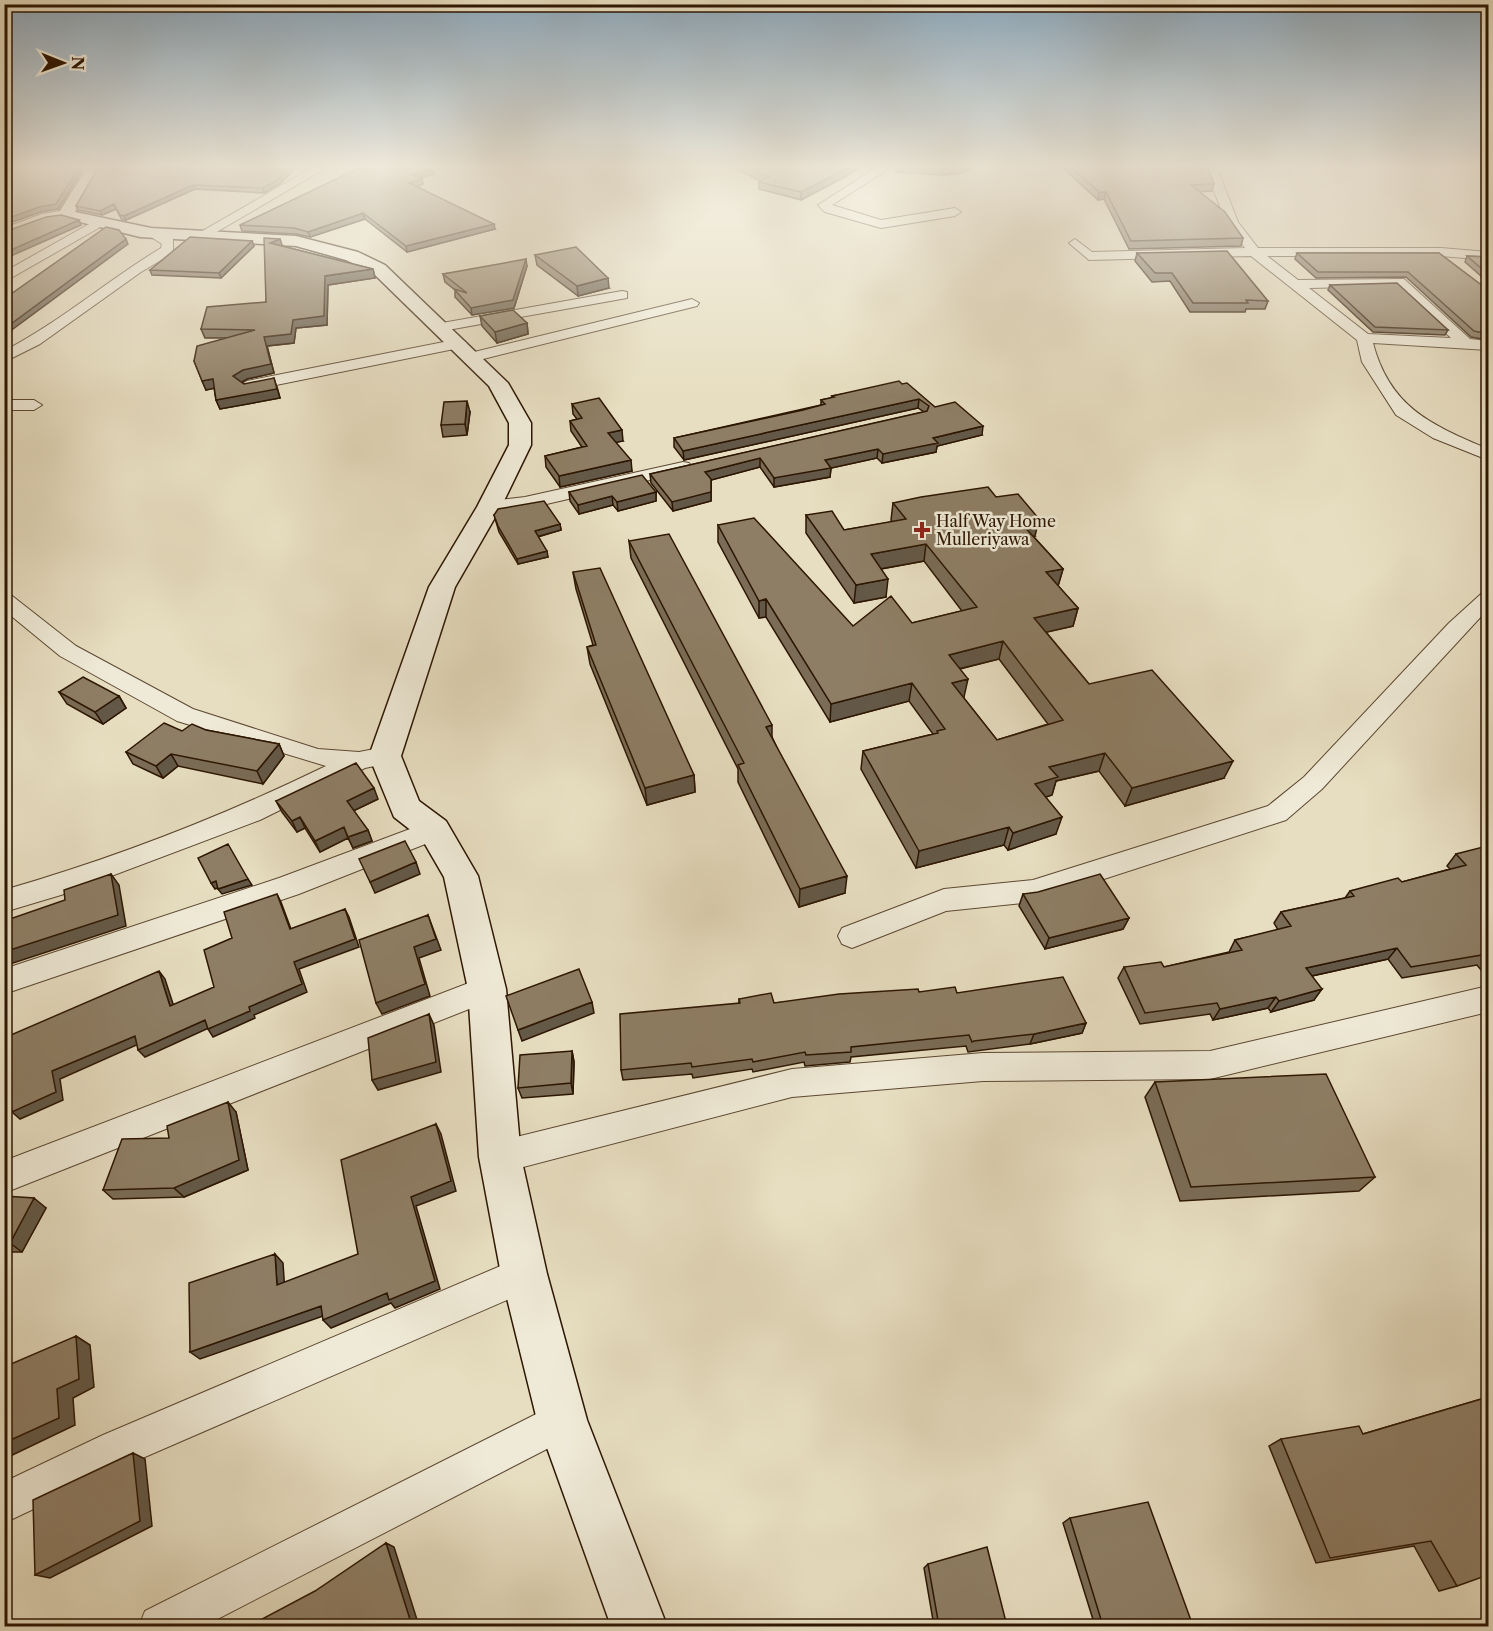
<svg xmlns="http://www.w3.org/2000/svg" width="1493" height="1631" viewBox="0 0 1493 1631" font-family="'Libre Caslon Text',serif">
	<rect width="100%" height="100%" fill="#e7dec1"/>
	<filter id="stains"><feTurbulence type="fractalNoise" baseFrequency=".00333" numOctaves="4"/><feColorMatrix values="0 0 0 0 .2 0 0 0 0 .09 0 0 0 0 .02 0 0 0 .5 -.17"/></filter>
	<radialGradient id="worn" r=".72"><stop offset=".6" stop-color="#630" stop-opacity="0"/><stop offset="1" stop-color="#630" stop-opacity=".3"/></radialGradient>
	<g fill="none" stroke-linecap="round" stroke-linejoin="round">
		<defs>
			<path id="street" d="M312 168H326L208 237H198L197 234Z
				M876 168H890L832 205 881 220 955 208 961 212 955 216 881 228 825 212 818 205Z
				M1205 168H1217L1238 222 1258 248H1441L1488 252V260L1441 256H1267L1298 280 1404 279 1470 339 1488 341V350L1373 343C1390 408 1432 425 1488 449V460L1433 438 1396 415 1362 362 1357 340 1251 256 1089 260 1069 243 1075 239 1092 252 1245 248 1226 222ZM1396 286 1451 338 1368 334 1309 288Z
				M66 210 72 214 70 217 48 220 4 236V228L42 214Z
				M98 219 102 220V226L4 282V272Z
				M151 229 173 239V253L141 272 40 344 4 362V351C60 322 108 280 161 248L162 244 145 233Z
				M622 291 627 292V298L442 331 435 327 442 323Z
				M692 299 699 303 697 306 471 362 463 357 466 354Z
				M459 339 464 341 467 344 464 347 247 391 239 386 247 381Z
				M4 400H34L42 405 34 410H4Z
				M683 462 689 463 692 467 689 471 525 509 489 513 480 507 489 501 525 497Z
				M1488 592V609L1322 789 1286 820 1033 902 946 911 852 948 842 944 838 936 842 928 944 889 1033 880 1268 806 1304 777 1449 623 1481 594Z
				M4 593 11 595 76 646 193 709 318 749 359 752 385 747 394 750 397 756 394 762 365 768 260 820 61 895 4 912V890C115 858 223 816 326 766L177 721 60 656 4 610Z
				M434 820 443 823 447 830 443 837 299 894 4 994V969L279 878Z
				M487 976 497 980 502 989 497 998 4 1193V1161Z
				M1488 986V1012L1210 1079 983 1081 792 1097 500 1173 488 1168 484 1157 488 1146 500 1141 792 1069 983 1053 1210 1051Z
				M524 1256 537 1261 542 1274 537 1287 131 1463 4 1523V1482L103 1435Z
				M562 1401 576 1406 581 1420 576 1434 204 1626H139L145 1611Z"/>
			<path id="secondary" d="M81 168 99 170 75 212 151 228 296 236 358 252 385 265 508 383 531 423V445L501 507 455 587 401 756 419 801 446 821 478 876 506 989 521 1157 547 1274 587 1420 667 1626H611L537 1420 501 1274 479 1157 468 989 444 877 422 839 394 817 369 756 429 587 477 507 509 445V423L489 386 373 273 346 260 296 246 140 237 60 217 58 214 84 172Z"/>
		</defs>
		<use href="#street" stroke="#5c4832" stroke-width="2"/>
		<use href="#secondary" stroke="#2d1602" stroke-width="3"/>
		<use href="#street" fill="#efead7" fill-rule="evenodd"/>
		<use href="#secondary" fill="#efead7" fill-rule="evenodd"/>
	</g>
	<path fill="#7a6c57" stroke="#2d1602" stroke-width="1.5" fill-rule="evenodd" d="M91 168H295L281 183 264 193 195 189 126 220H122L116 209 102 215 78 210 76 206 97 169Z
		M734 168H861L801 200 759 189V182L761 181Z
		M895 168H974L961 173 942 175 896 172Z
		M1063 168H1208L1214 184 1212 191 1199 192 1243 238 1241 246 1129 249 1104 199 1098 200Z
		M433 169 434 174 420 178 422 179 423 184 416 186 495 229 407 252 365 219 310 237 296 234 242 231 240 225Z
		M280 239 282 246 373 269 375 278 328 285 327 325 296 328 294 343 267 346 274 373 247 379 242 382 244 384 277 387 280 398 220 409 216 400 214 388 206 390 194 361 226 338H205L201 329 266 302Z
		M252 241 254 246 221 278 152 275 150 270Z
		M1137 253 1268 301 1265 309H1246L1245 312H1190L1170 281 1152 282 1135 261Z
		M1297 253H1439L1488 290V340L1471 337 1406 277 1316 278 1295 259Z
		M535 255 609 288 578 296 537 265Z
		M1467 256 1488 257V282L1465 262Z
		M527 266 514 308 472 315 455 297V290L445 282 443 274Z
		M1330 285 1448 330 1445 335 1373 332 1328 290Z
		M480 316 527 323 528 334 497 343 482 326Z
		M902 384 935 407 982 435 937 446 936 452 882 463 877 458 831 468 830 477 774 487 760 467 711 480V501L673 511 651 483 650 474 924 412 918 408 684 460 674 447V438L821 405V400L832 398V396Z
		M572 404 623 441 615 442 632 471 560 487 546 467 545 456 582 447 571 431 570 421 577 419 573 414Z
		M470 412 467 435 443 437 441 425Z
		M569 492H656V501L618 511 613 505 579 514 570 501Z
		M996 497 1035 536H1033L1063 569 1058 586 1078 608 1073 626 1046 632 1089 684 1224 778 1125 806 1099 771 1056 781 1052 795 1046 797 1056 834 1008 850 1004 845 916 868 861 769 863 751 933 734 909 701 830 722 766 617 759 618 718 542V525L853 626 912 623 962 611 924 561 881 569 886 597 854 603 806 533V515L844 530 892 522 891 520 893 503ZM999 659 1048 724 997 740 963 697H964L960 669Z
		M494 515 560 524 561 530 538 537 548 557 518 564 499 532Z
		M629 541 772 737 845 893 799 907 738 782V769L631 558Z
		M573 572 694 775 695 792 647 805 590 664 587 647 593 645 576 589Z
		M59 692 119 696 126 708 103 724 67 704Z
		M206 730 279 744 284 756 263 784 178 766 163 778 133 764 126 752 182 731Z
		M378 799 353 811 368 830 372 841 353 848 348 838 320 852 305 828 297 832 282 812 276 801Z
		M1488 853V975L1486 976 1477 965 1402 978 1388 959 1312 976 1314 1000 1271 1012 1268 1008 1213 1020 1210 1014 1140 1024 1118 978 1124 967H1164L1229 952 1235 940 1278 930 1274 923 1281 912 1345 898 1350 891 1402 882 1450 869 1447 866 1456 854Z
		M1023 894 1129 918 1123 929 1045 949 1019 906Z
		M919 992 957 993 1086 1023 1082 1033 1030 1044 968 1052 966 1046 851 1057 850 1062 805 1066 804 1062 753 1072 752 1069 693 1078 692 1074 623 1080 621 1070 739 1003V999L774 1003Z
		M572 1051 574 1062 573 1094 522 1098 518 1088Z
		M1155 1082 1375 1177 1359 1191 1180 1201 1145 1097Z
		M236 1112 248 1170 184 1197 113 1199 103 1190Z
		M4 1196 46 1208 22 1252H10L4 1263Z
		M1488 1397V1554L1483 1555 1457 1586 1439 1591 1414 1546 1316 1563 1269 1446 1281 1439 1363 1434Z
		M1070 1518 1193 1626H1095L1063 1523Z
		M928 1564 1007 1626H934L924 1568Z"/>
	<path fill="#635847" stroke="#2d1602" stroke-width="1.5" d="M79 168H80L81 172 58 209 41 212 4 225V220Z
		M289 168H295L281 183 264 193 263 188Z
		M848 168H861L801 200V192Z
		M943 168H974L961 173 942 175Z
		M433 169 434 174 413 180 412 175Z
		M422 179 423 184 410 188 409 183Z
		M193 185 195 189 126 220 124 216Z
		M1099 192H1106L1104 199 1098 200Z
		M114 204 116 209 102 215 100 211Z
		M363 213 365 219 310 237 308 232Z
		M79 220 81 225 4 259V253Z
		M494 224 495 229 407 252 406 246Z
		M126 239 128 244 5 335 8 340 4 342V329Z
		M280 239 283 248 270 243Z
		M252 241 254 246 221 278 219 273Z
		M526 259 527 266 514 308 472 315 471 308Z
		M373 269 375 278 328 285 327 325 296 328 294 343 267 346 274 373 247 379 237 385 233 376 264 337 293 320 325 276Z
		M608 278 609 288 578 296 577 286Z
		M527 323 528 334 497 343 495 332Z
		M274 378 280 398 220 409 216 400Z
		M213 379 216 388 206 390 202 381Z
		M919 399 918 408 684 460 683 451Z
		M467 401 470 412 467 435 465 424Z
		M983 426 982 435 937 446 936 452 882 463 883 454 933 438Z
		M622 430 623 441 609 444 608 433Z
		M878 449 877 458 831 468 830 477 774 487V478L825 460Z
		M760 458V467L711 480V501L673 511 672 502 705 472Z
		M631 460 632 471 560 487 559 476Z
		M656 492V501L618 511 617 502Z
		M612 496 613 505 579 514 578 505Z
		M1039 519 1035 536 1016 539 1020 522Z
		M560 524 561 530 536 537 535 531Z
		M926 544 924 561 869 571 871 554Z
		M547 551 548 557 518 564 517 559Z
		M1063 569 1058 586 1046 572Z
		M888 579 886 597 854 603 856 585Z
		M766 599V617L759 618V601Z
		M1078 608 1073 626 1030 636 1034 618Z
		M1003 641 999 659 946 672 949 655Z
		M968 679 964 697 949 701 952 683Z
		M912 683 909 701 830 722 831 704Z
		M119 696 126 708 103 724 95 712Z
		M772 725V743L766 727Z
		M279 744 284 756 263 784 257 771Z
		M1105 753 1099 771 1056 781 1052 795 1030 802 1035 784 1049 767Z
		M171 754 178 766 163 778 156 766Z
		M1233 761 1224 778 1125 806 1132 788Z
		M694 775 695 792 647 805 645 788Z
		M374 788 378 799 351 812 347 801Z
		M300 817 305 828 297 832 292 821Z
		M1062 817 1056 834 1008 850 1013 833Z
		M344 827 348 838 320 852 315 841Z
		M1009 827 1004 845 916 868 919 851Z
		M368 830 372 841 353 848 348 837Z
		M416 862 420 874 375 893 370 882Z
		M111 874 119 885 126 926 4 966V952Z
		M847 876 845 893 799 907 800 889Z
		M248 879 252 885 222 894 218 889Z
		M216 881 220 887 215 889 211 883Z
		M277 894 281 902 294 937 290 929Z
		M345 909 349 917 359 947 299 969 307 992 254 1015 255 1018 213 1037 208 1029 249 1007Z
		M428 915 441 950 419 958 430 996 382 1014 376 1003 414 947Z
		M1129 918 1123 929 1045 949 1049 938Z
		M1397 948 1388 959 1298 979 1306 968Z
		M159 971 165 979 176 1013 170 1006Z
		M1322 989 1314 1000 1271 1012 1279 1001Z
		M1276 997 1268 1008 1213 1020 1220 1009Z
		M592 1002 594 1013 522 1041 518 1030Z
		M429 1014 434 1025 441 1072 378 1090 372 1080Z
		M205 1020 211 1027 145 1057 138 1050Z
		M1086 1023 1082 1033 1030 1044 1034 1034Z
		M135 1036 141 1043 60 1079 63 1100 20 1119 12 1112 52 1071Z
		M572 1051 574 1062 573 1094 571 1083Z
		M228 1102 236 1112 248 1170 184 1197 174 1188Z
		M436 1124 441 1134 456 1191 416 1206 440 1289 395 1308 391 1303 331 1328 323 1320 411 1197Z
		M34 1198 46 1208 22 1252 10 1243Z
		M4 1247 10 1252 4 1263Z
		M275 1254 283 1263 285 1293 277 1285Z
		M321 1306 329 1314 200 1359 190 1352Z
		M76 1336 90 1345 94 1387 73 1398 75 1425 4 1459V1443L57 1389Z
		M133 1453 145 1459 152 1526 50 1578 35 1575Z
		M386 1543 394 1547 419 1626H412Z"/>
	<path fill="#8e7e65" stroke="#2d1602" stroke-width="1.5" fill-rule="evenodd" d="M4 168H79L56 204 39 207 4 220Z
		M98 168H289L279 179 263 188 193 185 124 216 120 215 114 204 100 211 76 206Z
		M359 168 433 169 412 175 422 179 409 183 494 224 406 246 363 213 308 232 294 228 240 225Z
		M749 168H848L801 192 759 182 769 177Z
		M1072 168H1208L1214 184 1191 185 1225 212 1243 238 1131 241 1106 192H1099Z
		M61 215 79 220 4 253V232L46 217Z
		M106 227 119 230 126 239 4 329V299Z
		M190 237 252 241 219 273 150 270Z
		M264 238 280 239 270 243 373 269 325 276 324 316 293 320 291 334 264 337 271 364 243 370 233 376 244 384 274 378 277 389 216 400 213 379 202 381 194 361 197 346 255 330 201 329 207 307 266 302Z
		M576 247 608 278 577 286 535 255Z
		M1227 251 1268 301 1246 300 1248 303H1193L1172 273H1155L1137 253Z
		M1297 253H1439L1488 290V334L1474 331 1408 272H1318Z
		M1467 256 1488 257V274Z
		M526 259 513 300 471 308 454 289 467 293 443 274Z
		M1397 283 1448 330 1375 327 1330 285Z
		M513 310 527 323 495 332 480 316Z
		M899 381 902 384 907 383 935 407 955 402 983 426 933 438 938 443 883 454 878 449 825 460 831 468 774 478 760 458 705 472 711 479V492L672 502 650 474 927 411 929 406 919 399 683 451 674 438 803 410 825 404 821 400 834 397 832 396Z
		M599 398 622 430 608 433 631 460 559 476 545 456 587 446 570 421 582 418 572 404Z
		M467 401 465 424 441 425 444 402Z
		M642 475 656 492 617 502 612 496 578 505 569 492Z
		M988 487 996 497 1018 494 1039 519 1020 522 1063 569 1046 572 1078 608 1034 618 1089 684 1152 670 1233 761 1132 788 1105 753 1049 767 1058 777 1035 784 1062 817 1013 833 1009 827 919 851 863 751 938 733 937 731 945 729 912 683 831 704 766 599 759 601 718 525 754 518 853 626 891 596 912 623 977 607 926 544 871 554 888 579 856 585 806 515 832 511 844 530 906 519 893 503 921 497ZM1003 641 1063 720 997 740 952 683 968 679 949 655Z
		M544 501 560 524 535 531 547 551 517 559 498 526 494 515 498 509Z
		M669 534 772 725 766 727 847 876 800 889 738 765 744 763 629 541Z
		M600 568 694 775 645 788 587 647 596 645 573 572Z
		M83 677 119 696 95 712 59 692Z
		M164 723 182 731 192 724 206 730 279 744 257 771 171 754 156 766 126 752Z
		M356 763 374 788 347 801 368 830 348 837 344 827 315 841 300 817 292 821 276 801Z
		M405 841 416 862 370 882 359 859Z
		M228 844 248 879 218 889 216 881 211 883 198 858Z
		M1483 847 1488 853V955V954L1411 967 1397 948 1306 968 1322 989 1279 1001 1276 997 1220 1009 1217 1003 1145 1013 1124 967 1161 962 1164 967 1242 950 1235 940 1291 926 1281 912 1354 896 1350 891 1398 878 1402 882 1466 865 1456 854Z
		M111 874 118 915 4 952V921L65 900 64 890Z
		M1100 874 1129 918 1049 938 1023 894 1038 892Z
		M277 894 290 929 345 909 355 939 294 962 302 984 249 1007 250 1011 208 1029 205 1020 138 1050 135 1036 52 1071 56 1092 12 1112 4 1071V1038L159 971 170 1006 214 987 204 950 232 938 224 912Z
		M428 915 436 939 414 947 425 984 376 1003 359 940Z
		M579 969 592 1002 518 1030 506 996Z
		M1063 977 1086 1023 1034 1034 974 1041 972 1042 969 1035 851 1047V1052L806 1055 805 1052 753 1062 752 1059 692 1067 691 1063 621 1070 620 1014 740 1003 739 999 771 993 774 1003 839 994 918 989 919 992 955 987 957 993Z
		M429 1014 436 1062 372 1080 368 1038Z
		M572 1051 571 1083 518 1088 520 1055Z
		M1326 1074 1375 1177 1191 1187 1155 1082Z
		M228 1102 239 1160 174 1188 103 1190 122 1139 169 1138 167 1126Z
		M436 1124 451 1181 411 1197 435 1281 389 1300 387 1293 323 1320 321 1306 190 1352 189 1283 275 1254 277 1285 358 1254 341 1160Z
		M4 1196 34 1198 10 1243H4Z
		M76 1336 79 1379 57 1389 59 1418 4 1443V1367Z
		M1488 1397V1553L1482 1554 1488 1564V1575L1457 1586 1431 1541 1330 1558 1281 1439 1359 1426 1363 1434Z
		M133 1453 140 1521 35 1575 33 1500Z
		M1148 1502 1193 1626H1103L1070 1518Z
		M386 1543 412 1626H249L315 1591Z
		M987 1547 1007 1626H939L928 1564Z"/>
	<linearGradient id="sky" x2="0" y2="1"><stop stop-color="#8eaabe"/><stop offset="0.42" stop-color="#f4f0e3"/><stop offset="1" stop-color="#f4f0e3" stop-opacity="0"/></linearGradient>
	<rect width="1493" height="396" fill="url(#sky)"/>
	<path fill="#8f2418" stroke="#efead7" stroke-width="2" d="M919 521h6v6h6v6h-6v6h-6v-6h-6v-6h6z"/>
	<g text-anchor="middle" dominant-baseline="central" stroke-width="5" stroke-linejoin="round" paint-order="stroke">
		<g font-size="16" fill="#2d1602" stroke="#efead7" text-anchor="start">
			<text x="936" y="521">Half Way Home<tspan x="936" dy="18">Mulleriyawa</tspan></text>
		</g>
	</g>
	<rect width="1493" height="1631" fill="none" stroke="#e7dec1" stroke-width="24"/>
	<rect x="6" y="6" width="1481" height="1619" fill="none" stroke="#2d1602" stroke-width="3"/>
	<rect x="12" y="12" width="1469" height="1607" fill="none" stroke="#2d1602" stroke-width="1.5"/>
	<g transform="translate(63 63) rotate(91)" stroke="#efead7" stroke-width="4.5" paint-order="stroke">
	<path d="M0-4.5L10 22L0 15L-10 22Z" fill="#2d1602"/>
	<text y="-9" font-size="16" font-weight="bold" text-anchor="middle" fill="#2d1602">N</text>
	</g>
	<rect width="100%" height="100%" filter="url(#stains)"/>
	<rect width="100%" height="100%" fill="url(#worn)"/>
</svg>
